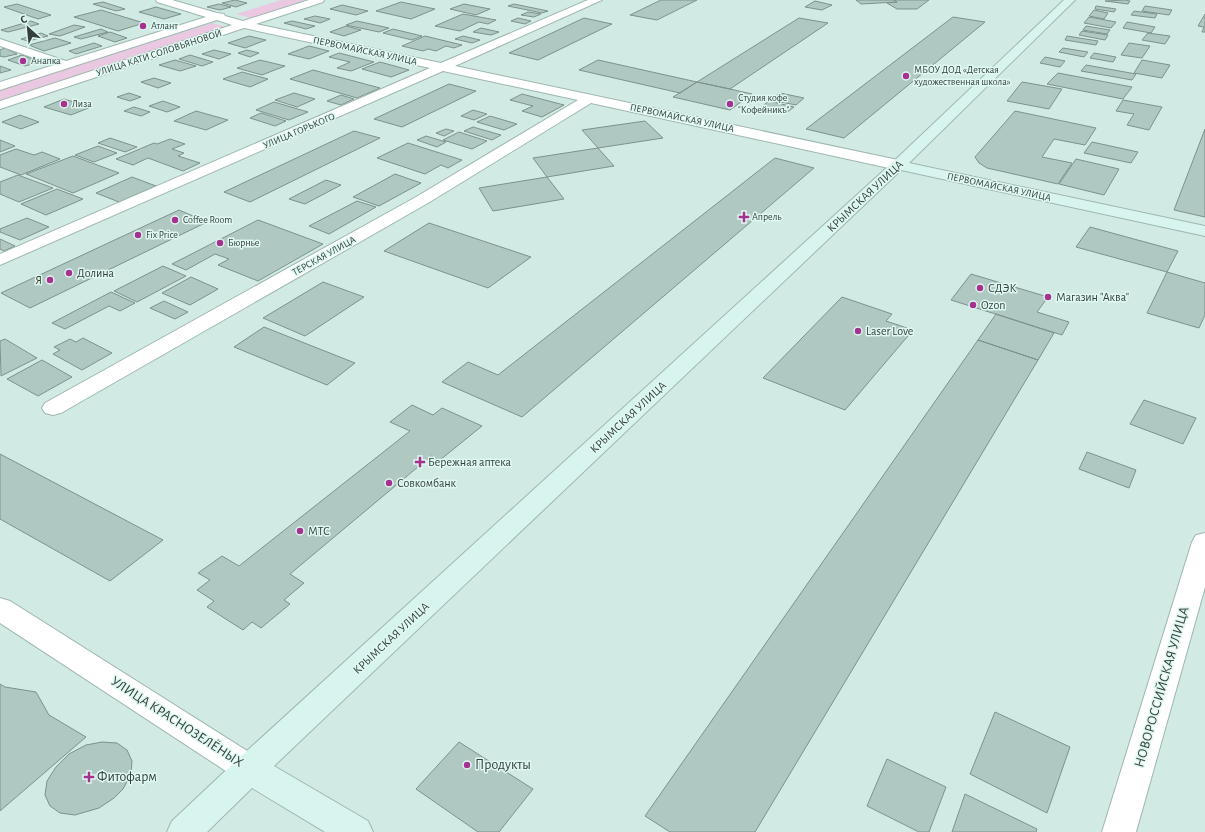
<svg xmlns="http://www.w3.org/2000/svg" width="1205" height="832" viewBox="0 0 1205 832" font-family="'Alegreya Sans',sans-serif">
	<rect width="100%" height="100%" fill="#d2eae4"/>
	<path fill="#ebc8e1" d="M281 0H305L251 18 236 14Z
		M212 23 226 27 0 100V90Z"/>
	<path fill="#b0c8c2" stroke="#7c938d" d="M235 0 247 3 236 7 222 3Z
		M661 0H697L657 20 630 15Z
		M856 0H894L897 2 861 4Z
		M894 0H929L917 9H897L887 3 897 2Z
		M1125 0 1130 1 1128 4 1105 1Z
		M815 1 832 5 822 10 805 7Z
		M103 2 125 9 116 11 93 4Z
		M401 2 435 9 411 19 376 11Z
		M17 4 51 15 38 19 4 7Z
		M219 4 231 7 220 10 207 7Z
		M464 4 490 9 476 15 450 9Z
		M514 4 548 11 542 13 508 6Z
		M342 5 368 11 356 15 330 9Z
		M1096 6 1116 9 1114 12 1095 9Z
		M1145 6 1172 10 1169 15 1142 11Z
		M156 7 181 14 164 19 139 12Z
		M101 10 144 23 118 31 74 17Z
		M1094 10 1108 13 1104 19 1089 16Z
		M1134 11 1157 14 1155 18 1131 15Z
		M528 12 541 14 534 17 521 15Z
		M463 14 496 20 488 24 479 22 460 31 435 26Z
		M1205 14V32H1202L1204 27 1198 26Z
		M315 16 330 19 320 23 304 19Z
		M953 17 985 22 844 138 806 129Z
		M1089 17 1116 22 1111 28 1084 23Z
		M518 18 531 21 525 24 511 21Z
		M584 18 612 24 538 60 509 53Z
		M799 18 828 23 730 89 697 82Z
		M31 21 39 24 8 32 1 30Z
		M292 21 315 26 306 29 284 23Z
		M357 21 389 28 379 32 346 25Z
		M1127 22 1155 27 1151 33 1123 28Z
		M74 25 85 27 60 36 49 34Z
		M346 26 361 30 344 36 330 32Z
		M1086 26 1110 30 1107 34 1083 30Z
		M481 28 499 32 491 35 473 32Z
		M101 29 108 32 81 39 74 37Z
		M393 29 422 36 412 40 383 33Z
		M1082 31 1108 35 1105 40 1079 35Z
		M110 32 127 38 115 42 98 36Z
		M41 33 48 36 28 41 21 39Z
		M1148 33 1170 36 1165 44 1142 40Z
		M249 36 266 40 245 48 228 43Z
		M425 36 462 45 454 48 446 46 436 51 428 49 423 51 402 46Z
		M463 36 480 40 472 43 455 39Z
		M1067 36 1098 41 1096 45 1065 40Z
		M55 38 71 43 44 51 29 45Z
		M94 43 102 46 76 54 69 51Z
		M1129 43 1150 46 1142 58 1121 55Z
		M309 46 329 51 309 59 288 54Z
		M5 48 17 54 4 57 0 56V50Z
		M1063 48 1088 52 1084 57 1059 52Z
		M214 50 231 54 219 59 202 54Z
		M247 50 259 53 250 57 238 53Z
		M339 53 374 62 351 71 337 68 350 62 329 57Z
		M1094 53 1116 57 1113 62 1090 58Z
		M22 55 40 62 25 66 8 60Z
		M190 55 213 62 202 66 179 59Z
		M1045 57 1065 61 1060 67 1040 63Z
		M175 60 196 66 180 71 159 65Z
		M260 60 285 66 262 75 237 68Z
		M598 60 697 82 680 93 579 70Z
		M1142 60 1170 65 1162 78 1134 73Z
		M380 62 409 70 391 77 362 69Z
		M1086 65 1136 74 1132 80 1081 71Z
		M0 66 11 70 0 73Z
		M313 70 380 88 357 98 290 79Z
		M242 72 268 79 250 87 223 79Z
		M1058 73 1132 87 1123 99 1047 84Z
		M154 78 171 83 158 88 141 82Z
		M697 82 730 89 752 94 730 110 673 97Z
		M1022 82 1062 89 1049 109 1007 101Z
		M449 84 476 91 402 127 374 119Z
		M129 93 141 97 130 101 117 97Z
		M294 93 315 99 297 107 275 100Z
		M780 93 804 98 796 105 771 100Z
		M522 94 564 105 542 117 522 111 533 106 510 100Z
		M341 95 354 99 341 105 327 101Z
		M64 99 91 107 71 115 44 107Z
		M1123 100 1162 107 1149 130 1127 125 1134 114 1116 111Z
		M163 101 180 107 167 112 149 106Z
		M769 101 794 107 786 113 760 108Z
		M274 102 308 112 289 120 256 110Z
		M134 107 150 112 141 116 124 111Z
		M473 110 487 114 474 120 461 116Z
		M196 111 228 120 206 130 174 121Z
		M1015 111 1096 128 1085 145 1054 139 1042 157 1072 163 1058 184 987 168 979 163 975 157Z
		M261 113 286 121 275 126 250 118Z
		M20 115 39 122 21 129 2 122Z
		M490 116 517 124 504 130 477 122Z
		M645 121 663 138 598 148 582 130Z
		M473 127 501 135 492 140 464 131Z
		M446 129 454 131 444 136 436 133Z
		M1205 129V217L1174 210Z
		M354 131 380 138 250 202 224 192Z
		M459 132 487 141 472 149 443 140Z
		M426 136 446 142 437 147 417 140Z
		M110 138 137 147 125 152 98 143Z
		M170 139 185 144 172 149 184 153 178 156 200 163 183 171 148 158 133 165 116 159 154 143 157 144Z
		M0 140 15 146 0 152Z
		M1092 142 1138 152 1131 163 1084 153Z
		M408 143 462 160 448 168 441 165 425 174 377 158Z
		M98 146 117 153 94 162 75 155Z
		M598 148 614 166 547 177 533 158Z
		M16 149 34 155 42 152 60 159 21 175 0 167V155Z
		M73 156 119 173 73 193 26 174Z
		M775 158 814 168 522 417 442 382 468 362 498 375Z
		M1076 159 1119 169 1104 195 1059 184Z
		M395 174 421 183 379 206 353 197Z
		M18 175 53 188 19 202 0 194V182Z
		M132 177 156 186 119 202 96 193Z
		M547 177 564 199 493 211 479 188Z
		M326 180 341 185 305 204 289 199Z
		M57 189 83 199 46 215 21 204Z
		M357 201 376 207 329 234 309 226Z
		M179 210 207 222 30 308 1 293Z
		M27 218 49 227 20 240 0 232V229Z
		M258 220 323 244 258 281 218 265 229 259 215 254 186 270 172 264Z
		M429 223 531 257 488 288 384 251Z
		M1090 227 1178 251 1167 272 1076 247Z
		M0 239 15 246 4 251 0 249Z
		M163 266 186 276 137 302 114 291Z
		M1167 272 1205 283V315L1199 328 1147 313Z
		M971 274 1048 297 1037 312 1069 322 1062 335 951 300Z
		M191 277 218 289 190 305 162 293Z
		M323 282 364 297 305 336 263 318Z
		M111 292 135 303 120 311 109 306 65 329 52 323Z
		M842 297 892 314 886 321 913 330 845 410 763 378Z
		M164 301 188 312 175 319 150 308Z
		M996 314 1054 333 1038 360 978 340Z
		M264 327 355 363 327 385 234 347Z
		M83 338 112 353 82 370 53 354 60 350 54 347 70 339 76 342Z
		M5 339 37 358 1 376 0 341Z
		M978 340 1038 360 755 832H670L645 816Z
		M42 360 72 377 38 396 7 379Z
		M1144 400 1196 418 1183 444 1130 424Z
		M412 405 433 415 442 408 482 426 440 460 431 456 290 574 304 583 284 600 290 604 261 628 252 622 243 630 207 607 214 601 197 590 210 580 198 573 222 556 239 566 410 431 390 422Z
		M1087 452 1136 470 1129 488 1079 469Z
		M0 454 163 540 110 581 0 519Z
		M0 684 5 687 36 692 49 715 86 737 0 811Z
		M995 712 1070 747 1047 813 970 774Z
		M102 742 117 743 127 750 132 761 131 774 123 789 114 798 99 808 75 815 60 813 50 806 45 795 47 781 56 767 69 754 86 745Z
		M459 742 533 789 499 832H478L416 789Z
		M887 759 946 787 929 832H919L867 806Z
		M965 794 1037 829 1036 832H952Z"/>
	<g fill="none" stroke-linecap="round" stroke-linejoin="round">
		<defs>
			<path id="street" d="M156 0H172L217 13 224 14 225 16 243 21 309 0H324L323 2 256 24 441 63 588 0H602L455 66 898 160 903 162 906 165 903 168 898 170 591 103 428 203 61 413 53 415 45 413 42 408 45 403 416 197 578 100 443 71 0 265V254L430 68 244 28 0 109V101L232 25 217 20 0 90V82L54 65 0 46V39L66 61 206 17 157 2Z
				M1205 533V587L1136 832H1102L1192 542 1196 535Z
				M0 598 10 601 260 759 265 769 260 779 249 783 238 779 0 623Z"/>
			<path id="secondary" d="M1064 0H1075L909 163 1205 226V236L901 170 274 766 368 821 373 832H325L252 788 207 832H167L172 821 238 759 893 162Z"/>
		</defs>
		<use href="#street" stroke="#9eb6b0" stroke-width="2"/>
		<use href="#secondary" stroke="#9eb6b0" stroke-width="2"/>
		<use href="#street" fill="#fff" fill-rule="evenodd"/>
		<use href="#secondary" fill="#d8f4ee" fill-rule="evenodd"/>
	</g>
	<g fill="#a4328e" stroke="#dff8f1" stroke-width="1.5">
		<circle cx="143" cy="26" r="4"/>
		<circle cx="23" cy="61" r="4"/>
		<circle cx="906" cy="76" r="4"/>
		<circle cx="64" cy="104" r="4"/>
		<circle cx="730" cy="104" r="4"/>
		<path d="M742 211h4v4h4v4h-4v4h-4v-4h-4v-4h4z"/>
		<circle cx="175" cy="220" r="4"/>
		<circle cx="138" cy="235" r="4"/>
		<circle cx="220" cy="243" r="4"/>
		<circle cx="69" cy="273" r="4"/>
		<circle cx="50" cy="280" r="4"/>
		<circle cx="980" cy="288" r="4"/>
		<circle cx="1048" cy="297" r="4"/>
		<circle cx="973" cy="305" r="4"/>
		<circle cx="858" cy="331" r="4"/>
		<path d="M418 456h4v4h4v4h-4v4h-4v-4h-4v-4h4z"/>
		<circle cx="389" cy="483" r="4"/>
		<circle cx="300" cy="531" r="4"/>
		<circle cx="467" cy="765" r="4"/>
		<path d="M87 771h4v4h4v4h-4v4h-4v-4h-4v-4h4z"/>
	</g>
	<g text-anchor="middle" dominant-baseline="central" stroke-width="3" stroke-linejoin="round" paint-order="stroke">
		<g font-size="10" fill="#353f3c" stroke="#dff8f1" text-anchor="start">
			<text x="151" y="26">Атлант</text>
			<text x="31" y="61">Анапка</text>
			<text x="914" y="70">МБОУ ДОД «Детская<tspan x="914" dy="12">художественная школа»</tspan></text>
			<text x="738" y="98">Студия кофе<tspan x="738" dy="12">"Кофейникъ"</tspan></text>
			<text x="72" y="104">Лиза</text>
			<text x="752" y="217">Апрель</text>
			<text x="183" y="220">Coffee Room</text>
			<text x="146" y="235">Fix Price</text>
			<text x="228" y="243">Бюрнье</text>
		</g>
		<g font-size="10" fill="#353f3c" stroke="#dff8f1">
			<text transform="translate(365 51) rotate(12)">ПЕРВОМАЙСКАЯ УЛИЦА</text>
			<text transform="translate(159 53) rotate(-18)">УЛИЦА КАТИ СОЛОВЬЯНОВОЙ</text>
			<text transform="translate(682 118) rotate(12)">ПЕРВОМАЙСКАЯ УЛИЦА</text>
			<text transform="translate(299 131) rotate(-23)">УЛИЦА ГОРЬКОГО</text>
			<text transform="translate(999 187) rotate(12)">ПЕРВОМАЙСКАЯ УЛИЦА</text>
			<text transform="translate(324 256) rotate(-29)">ТЕРСКАЯ УЛИЦА</text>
		</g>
		<g font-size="12" fill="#353f3c" stroke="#dff8f1">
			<text transform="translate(865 196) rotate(-43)">КРЫМСКАЯ УЛИЦА</text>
			<text transform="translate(628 417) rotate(-43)">КРЫМСКАЯ УЛИЦА</text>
			<text transform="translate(391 638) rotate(-43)">КРЫМСКАЯ УЛИЦА</text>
		</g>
		<g font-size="12" fill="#353f3c" stroke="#dff8f1" text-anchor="start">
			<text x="77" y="273">Долина</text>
			<text x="42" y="280" text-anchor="end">Я</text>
			<text x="988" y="288">СДЭК</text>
			<text x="1056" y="297">Магазин "Аква"</text>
			<text x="981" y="305">Ozon</text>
			<text x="866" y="331">Laser Love</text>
			<text x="428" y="462">Бережная аптека</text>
			<text x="397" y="483">Совкомбанк</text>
			<text x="308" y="531">МТС</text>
		</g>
		<g font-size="14" fill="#353f3c" stroke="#dff8f1">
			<text transform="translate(1162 687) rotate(-74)">НОВОРОССИЙСКАЯ УЛИЦА</text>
			<text transform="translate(177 722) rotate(33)">УЛИЦА КРАСНОЗЕЛЁНЫХ</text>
		</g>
		<g font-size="14" fill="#353f3c" stroke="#dff8f1" text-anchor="start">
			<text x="475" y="765">Продукты</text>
			<text x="97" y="777">Фитофарм</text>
		</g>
	</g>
	<g transform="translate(28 28) rotate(333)" stroke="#dff8f1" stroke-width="3" paint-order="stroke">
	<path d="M0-3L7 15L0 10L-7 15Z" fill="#353f3c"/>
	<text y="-6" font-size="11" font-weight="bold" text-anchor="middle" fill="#353f3c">С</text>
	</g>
</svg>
